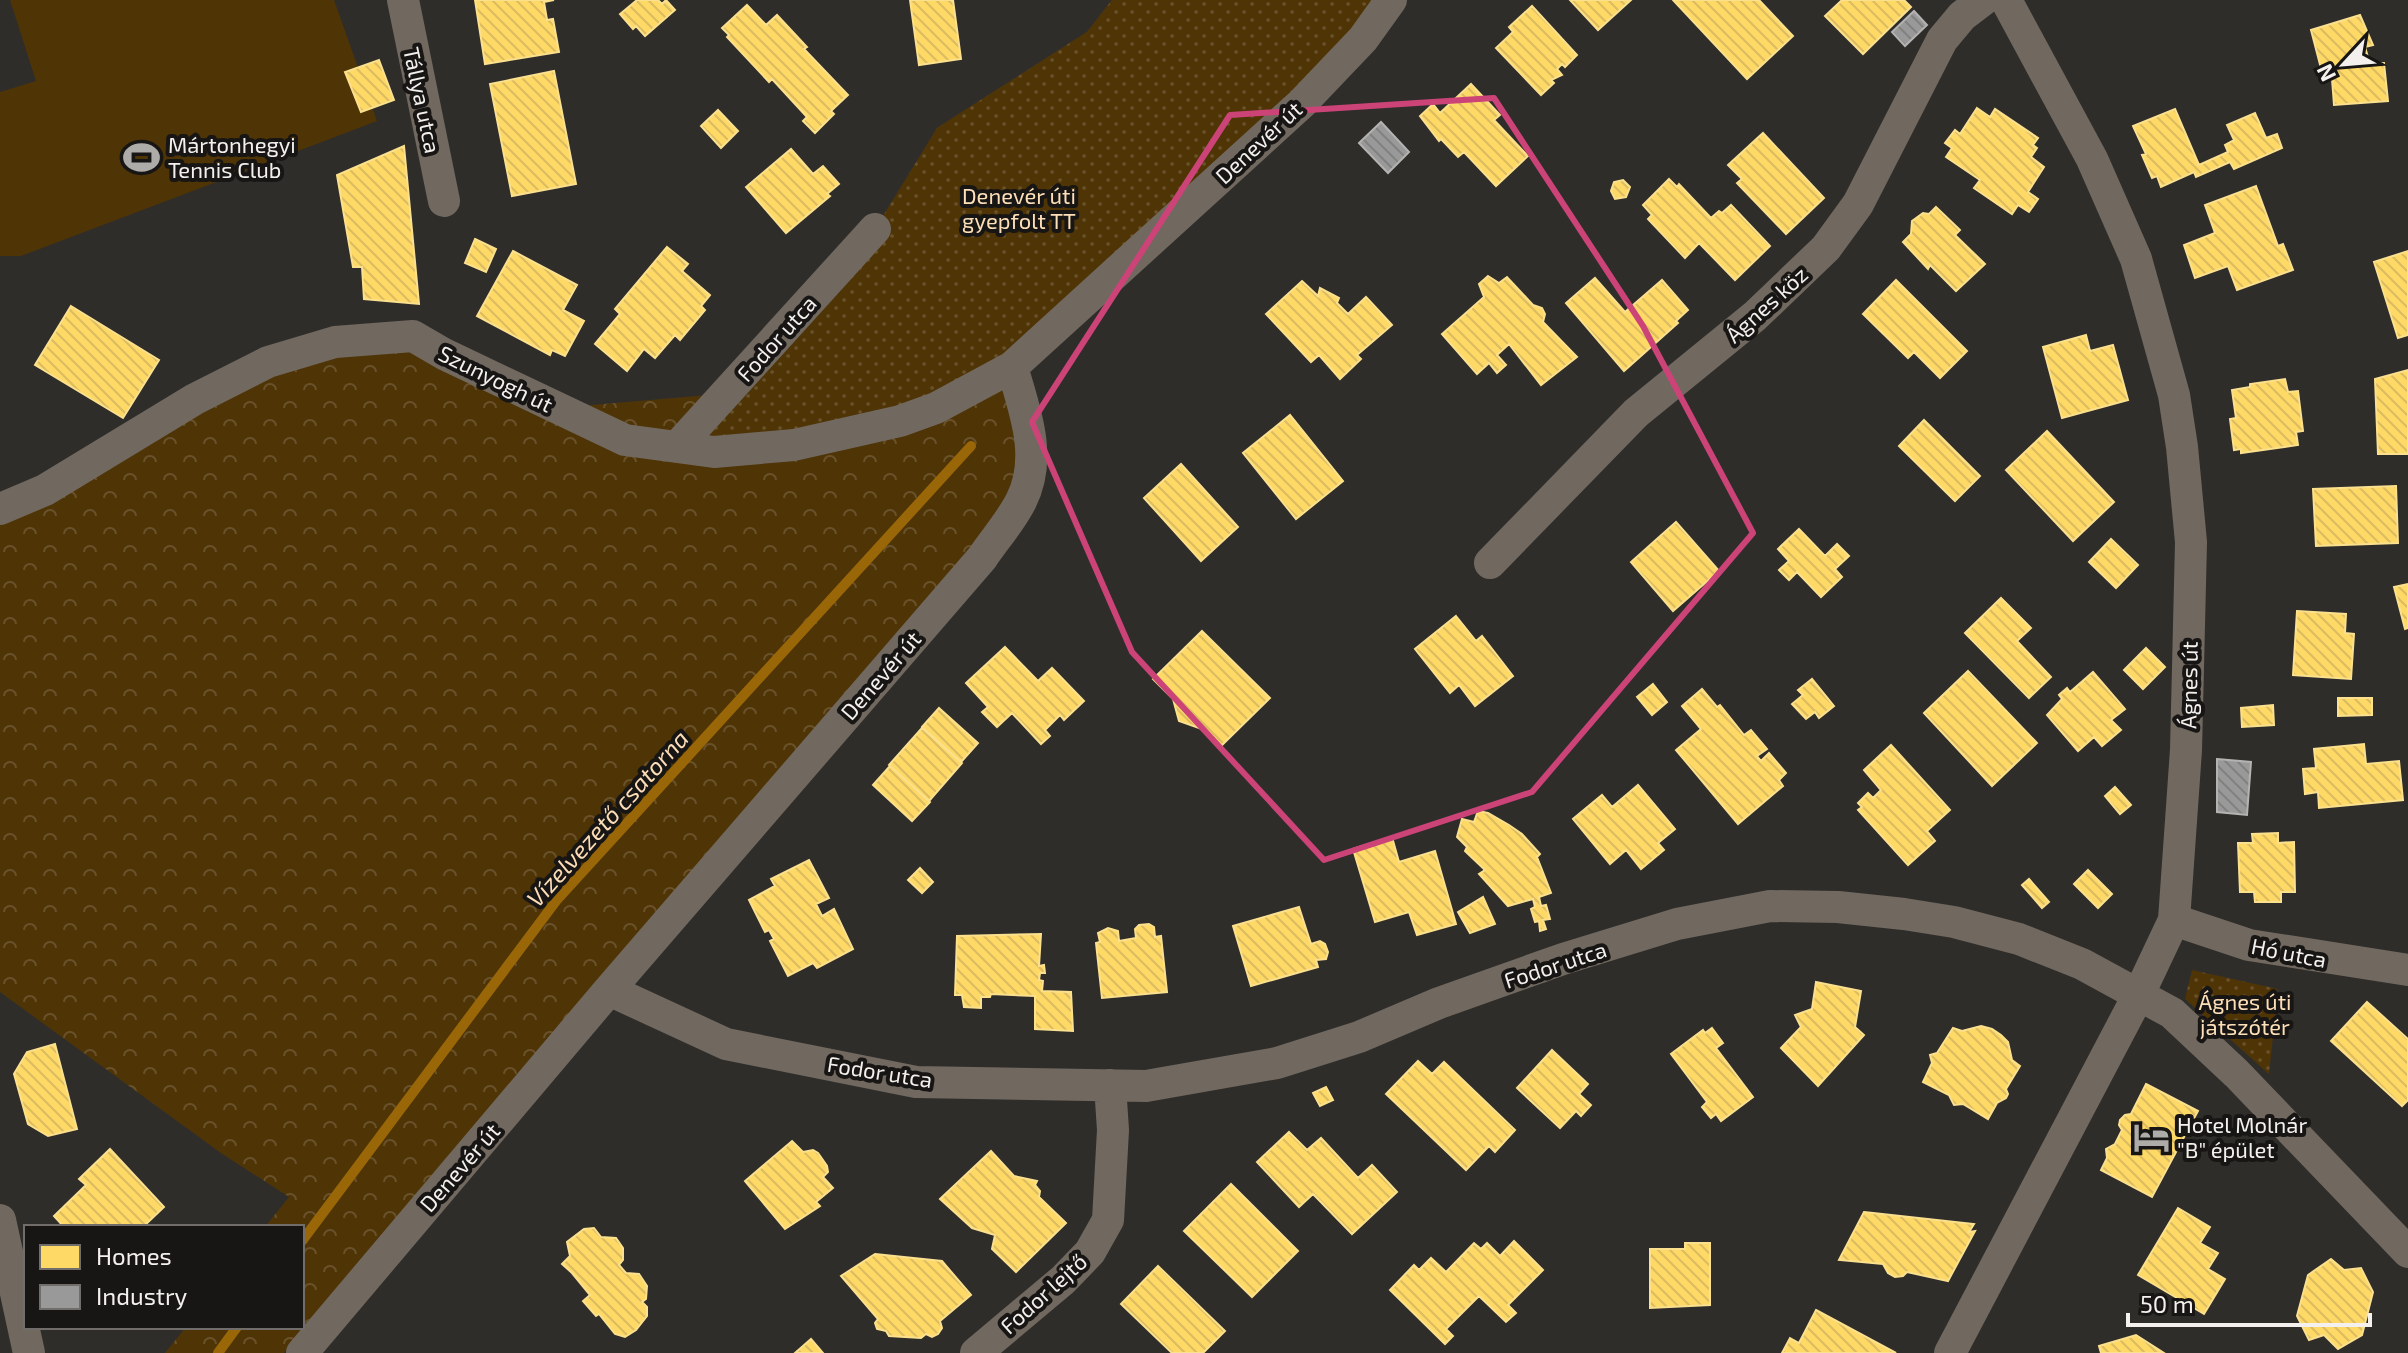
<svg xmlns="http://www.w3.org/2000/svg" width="2408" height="1353" viewBox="0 0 2408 1353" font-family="'Exo 2',sans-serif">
	<defs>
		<pattern id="forest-crowns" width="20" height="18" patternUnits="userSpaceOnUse" patternTransform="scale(2)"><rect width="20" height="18" fill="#4f3406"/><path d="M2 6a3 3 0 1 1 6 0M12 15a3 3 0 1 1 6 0" fill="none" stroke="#69522b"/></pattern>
		<pattern id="park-dots" width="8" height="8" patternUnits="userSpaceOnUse" patternTransform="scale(2)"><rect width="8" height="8" fill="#4f3406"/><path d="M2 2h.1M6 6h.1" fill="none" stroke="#69522b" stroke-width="1.8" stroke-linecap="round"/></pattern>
		<pattern id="homes-back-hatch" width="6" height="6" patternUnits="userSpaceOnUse" patternTransform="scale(2)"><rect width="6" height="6" fill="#ffd966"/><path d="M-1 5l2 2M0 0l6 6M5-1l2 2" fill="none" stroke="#dbbc60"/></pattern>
		<pattern id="industry-back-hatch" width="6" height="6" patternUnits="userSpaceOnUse" patternTransform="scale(2)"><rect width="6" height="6" fill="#999"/><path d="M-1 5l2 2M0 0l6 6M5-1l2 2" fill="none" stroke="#818180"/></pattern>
	</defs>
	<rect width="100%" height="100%" fill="#2f2d2a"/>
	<path fill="url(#forest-crowns)" d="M1112 0 1012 367 1021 501 284 1353H165L186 1327H302V1227H265L289 1197 221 1153 0 992V509L268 362 413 336 533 410 756 391 884 248 937 128 1087 32Z"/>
	<path fill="url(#park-dots)" d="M1112 0H1391L1012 367 936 408 677 447 875 229 937 128 1087 32Z
		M2192 970 2278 989 2269 1074 2185 999Z"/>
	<path fill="#4f3406" d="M10 0H334L377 121 21 256H0V92L36 81Z"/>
	<path fill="url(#homes-back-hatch)" stroke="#fbe08e" stroke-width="2" d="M475 0H554L544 2 547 20 553 19 559 52 485 64Z
		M637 0H658L662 4 666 0 675 10 645 36 636 26 633 29 620 14Z
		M910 0H953L961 59 919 65Z
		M1570 0H1631L1598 30Z
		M1673 0H1759L1793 36 1747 79Z
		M1842 0H1904L1911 7 1863 54 1825 16Z
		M747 5 766 25 777 15 807 47 804 49 848 95 831 111 834 114 815 133 803 121 807 117 772 79 769 82 727 37 729 35 722 28Z
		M1532 6 1577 55 1565 67 1562 64 1557 69 1562 75 1551 80 1554 83 1541 95 1496 48 1513 32 1509 27Z
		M2360 15 2373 45 2365 47 2370 64 2384 63 2388 101 2334 105 2332 79 2324 80 2311 30Z
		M379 60 394 100 361 112 345 72Z
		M554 71 576 184 512 196 490 84Z
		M1471 84 1500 115 1494 120 1528 156 1496 186 1464 152 1458 157 1441 139 1439 141 1420 116 1433 104 1440 113Z
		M1977 108 1990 117 1995 109 2038 138 2033 145 2037 148 2031 157 2044 167 2028 192 2038 199 2029 212 2018 205 2012 214 1974 188 1980 180 1946 157 1952 148 1945 143 1955 130 1960 134Z
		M2175 109 2199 165 2228 152 2225 145 2234 140 2227 125 2255 113 2266 138 2277 134 2282 148 2234 169 2230 162 2196 177 2194 172 2161 187 2157 176 2152 178 2142 155 2146 154 2133 126Z
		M718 110 738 131 721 148 701 126Z
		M1763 133 1824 198 1786 234 1737 183 1742 179 1728 165Z
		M404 146 419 304 364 299 362 267H353L337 175Z
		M791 149 813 174 823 166 839 184 827 194 830 196 786 233 746 187Z
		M1669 179 1677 187 1679 184 1711 218 1719 211 1722 213 1731 205 1770 246 1735 280 1699 243 1685 258 1648 219 1652 215 1643 205Z
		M1623 180 1630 187 1626 197 1615 199 1611 191 1614 182Z
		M2256 186 2278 246 2283 244 2293 270 2237 290 2228 266 2195 278 2184 245 2215 233 2205 205Z
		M1936 207 1960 230 1955 235 1985 264 1956 291 1930 265 1928 269 1903 242 1911 234 1912 221 1923 213 1929 214Z
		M475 239 496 249 486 272 465 263Z
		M667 247 688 264 682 271 710 295 701 306 705 310 680 340 675 335 655 358 644 349 627 371 595 344 620 314 615 309Z
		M513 251 577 285 563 310 584 321 565 356 552 350 550 355 477 316Z
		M2408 251V335L2398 338 2374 262Z
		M1488 276 1499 283 1507 277 1533 305 1542 308 1545 314 1543 322 1577 357 1541 385 1509 344 1497 355 1506 365 1497 373 1489 363 1477 374 1442 334 1484 297 1479 284Z
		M1595 278 1625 312 1662 280 1688 310 1676 321 1678 323 1624 371 1566 303Z
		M1896 280 1967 351 1940 378 1914 352 1908 358 1863 314Z
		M1302 281 1318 296 1320 288 1339 298 1337 303 1348 314 1366 297 1392 325 1357 355 1361 359 1340 379 1319 355 1311 362 1266 314Z
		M71 306 159 360 123 418 35 365Z
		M2086 335 2090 351 2113 345 2128 400 2062 418 2043 347Z
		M2408 370V454H2378L2375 379Z
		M2285 379 2288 392 2298 391 2303 431 2296 432 2298 445 2241 453V449L2234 450 2230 419 2236 418 2232 390 2250 387V384Z
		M1290 415 1343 481 1296 519 1243 453Z
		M1924 420 1980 476 1955 501 1899 446Z
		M2047 431 2114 502 2073 541 2006 470Z
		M1181 464 1238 527 1201 561 1144 498Z
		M2396 486 2398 543 2316 546 2313 489Z
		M1676 522 1719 571 1673 611 1631 562Z
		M1799 529 1825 556 1837 544 1849 556 1835 569 1842 577 1821 597 1797 572 1789 580 1779 570 1789 561 1778 549Z
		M2111 539 2138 565 2116 588 2089 562Z
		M2408 584V628L2405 629 2394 587Z
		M2001 598 2031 628 2017 641 2051 677 2029 698 1965 633Z
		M2297 611 2346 614 2345 633 2354 634 2351 679 2293 675Z
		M1456 616 1476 641 1482 636 1513 676 1475 706 1459 685 1450 693 1415 649Z
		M1202 631 1270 698 1220 747 1202 729 1179 721 1173 699 1153 679Z
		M1005 647 1038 681 1052 668 1084 701 1064 720 1060 715 1045 730 1050 736 1041 744 1012 713 997 727 982 712 988 707 966 683Z
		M2146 648 2165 667 2143 689 2124 670Z
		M1968 671 2037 743 1992 786 1924 713Z
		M2093 672 2125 709 2111 720 2121 730 2102 746 2094 737 2078 751 2047 715 2062 699 2059 695 2067 688 2070 692Z
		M1812 679 1834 706 1819 718 1815 712 1806 719 1792 704 1803 695 1798 690Z
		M1653 684 1667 702 1652 715 1637 697Z
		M1702 689 1717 707 1720 705 1744 735 1751 730 1767 749 1757 756 1761 761 1769 753 1786 773 1779 780 1783 786 1738 824 1676 750 1701 729 1682 706Z
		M2338 698H2372V715L2338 716Z
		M2273 705 2274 725 2242 727 2241 708Z
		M939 708 978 743 961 762 922 727Z
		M922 728 962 763 929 801 889 765Z
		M2364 744 2366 764 2399 761 2403 800 2319 808 2318 792 2305 794 2303 769 2316 768 2314 749Z
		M1891 745 1950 810 1927 831 1935 841 1908 865 1858 810 1862 807 1858 803 1868 793 1873 798 1881 790 1864 770Z
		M890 766 930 802 912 821 873 785Z
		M1638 785 1675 829 1658 843 1664 850 1641 869 1626 850 1610 864 1573 819 1602 795 1612 807Z
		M2115 787 2131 805 2120 814 2105 796Z
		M1478 811 1488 813 1509 825 1522 834 1540 854 1537 857 1551 893 1539 897 1541 906 1546 905 1550 919 1543 920 1546 929 1540 931 1539 921 1535 922 1531 909 1535 907 1533 899 1508 906 1479 874 1485 870 1465 851 1467 847 1457 837 1462 819 1474 822Z
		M2278 833V843L2294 842 2295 892H2281V902H2255L2254 892H2240L2238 843H2253L2252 834Z
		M1392 837 1399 862 1435 851 1456 924 1417 935 1409 912 1375 922 1353 849Z
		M809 860 829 898 816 904 822 916 834 909 853 949 817 968 813 963 788 976 770 941 774 939 769 930 765 932 749 900 775 886 771 879Z
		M920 868 933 882 922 893 908 880Z
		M2088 870 2112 894 2098 908 2074 884Z
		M2029 879 2049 902 2042 908 2022 885Z
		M1483 897 1495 924 1470 933 1458 912Z
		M1299 907 1311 944 1320 941 1325 944 1328 952 1326 959 1316 960 1318 967 1251 986 1233 926Z
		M1149 924 1154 927 1155 937 1161 936 1167 992 1102 998 1096 943 1100 942 1098 933 1108 928 1118 931 1119 941 1136 938 1135 929 1139 925Z
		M1041 934 1039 966 1044 965 1045 973H1040L1039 980 1043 981 1042 991 1071 992 1073 1031 1035 1029V996L991 994 990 997H981V1008L964 1007 962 995H955L957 936Z
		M1816 982 1861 991 1855 1027 1864 1035 1818 1086 1781 1048 1801 1027 1795 1015 1812 1009Z
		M2367 1002 2408 1039V1100L2402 1106 2331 1041Z
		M1981 1026 1992 1029 2001 1035 2008 1042 2012 1060 2020 1066 2006 1089 2008 1094 2006 1098 1997 1103 1988 1119 1963 1104 1954 1105 1949 1095 1923 1082 1932 1063 1930 1055 1937 1053 1953 1028 1962 1031Z
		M1712 1028 1723 1043 1716 1048 1753 1097 1721 1121 1716 1114 1711 1118 1702 1107 1707 1102 1671 1054 1703 1030 1705 1033Z
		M55 1044 77 1129 48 1136 28 1124 14 1074 27 1052Z
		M1552 1050 1588 1084 1579 1094 1591 1105 1581 1116 1576 1111 1560 1128 1517 1088Z
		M1418 1061 1432 1074 1444 1062 1515 1130 1495 1152 1489 1146 1466 1170 1386 1094Z
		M2146 1084 2198 1111 2152 1197 2101 1170 2107 1158 2106 1149 2115 1144 2122 1130 2119 1125 2120 1120 2125 1115 2131 1114Z
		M1326 1087 1333 1100 1320 1106 1313 1093Z
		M1289 1132 1307 1150 1321 1138 1358 1178 1372 1165 1397 1192 1352 1234 1313 1194 1299 1207 1257 1162Z
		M792 1141 803 1152 813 1150 818 1153 827 1166 828 1172 823 1177 833 1188 816 1202 820 1206 785 1229 745 1181Z
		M110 1149 164 1207 143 1227H64L54 1216 86 1185 79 1179Z
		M991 1151 1014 1176 1037 1181 1035 1185 1040 1191 1039 1197 1066 1223 1016 1272 992 1249 995 1235 972 1228 940 1199Z
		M1231 1184 1298 1251 1252 1297 1184 1231Z
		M2178 1208 2210 1227 2200 1243 2218 1253 2208 1269 2225 1279 2204 1314 2138 1275Z
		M1864 1212 1974 1224 1969 1232 1975 1231 1948 1281 1907 1272 1903 1276 1895 1277 1888 1273 1883 1264 1839 1260Z
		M594 1228 601 1237 616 1238 623 1248V1260L619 1265 626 1273 639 1274 647 1286 646 1299 642 1302 647 1307V1316L636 1330 625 1337 615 1334 599 1314 596 1316 583 1301 590 1295 572 1273 562 1264 570 1256 567 1242 584 1229Z
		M1514 1241 1543 1270 1508 1305 1516 1313 1506 1322 1479 1296 1446 1329 1453 1336 1445 1344 1390 1290 1414 1265 1419 1270 1431 1258 1446 1272 1474 1243 1481 1249 1487 1243 1500 1256Z
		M1685 1243H1710V1305L1650 1308V1249H1685Z
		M875 1254 942 1261 971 1295 940 1321 942 1328 938 1334 932 1337 926 1334 921 1338 889 1336 886 1331 877 1329 875 1323 878 1319 841 1276Z
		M2331 1259 2344 1270 2361 1268 2373 1292 2362 1335 2338 1349 2324 1335 2309 1340 2297 1316 2308 1275Z
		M1158 1266 1225 1331 1203 1353H1172L1121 1304Z
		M1816 1310 1896 1353H1782L1790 1338 1799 1343Z
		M2136 1335 2164 1353H2101L2099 1346Z
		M811 1339 823 1353H795Z"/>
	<path fill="url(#industry-back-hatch)" stroke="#b4b3b2" stroke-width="2" d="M1914 11 1927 25 1905 46 1892 32Z
		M1381 122 1409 152 1388 173 1359 143Z
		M2217 759 2251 762 2247 815 2217 812Z"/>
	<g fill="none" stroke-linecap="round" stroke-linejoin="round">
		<path stroke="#9a6708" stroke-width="10" d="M302 1241 556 901 971 446
			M218 1353 237 1327"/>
		<path stroke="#716960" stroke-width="32" d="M403 0 444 201
			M677 447 875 229
			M0 509 45 490 195 399 268 362 335 342 413 336 444 354 625 440 714 452 794 445 900 421 936 408 1012 367 1302 103 1363 39 1391 0
			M1490 563 1636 413 1755 316 1826 248 1858 204 1942 40 1962 16 1983 0
			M2174 920 2249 945 2408 970
			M609 990 726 1044 916 1082 1146 1086 1277 1063 1359 1037 1439 1003 1563 959 1677 924 1770 906 1838 907 1904 914 1954 922 2019 939 2082 964 2172 1013 2237 1074 2408 1252
			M0 1220 29 1353
			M302 1353 609 990 982 558C994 540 1011 521 1021 501 1043 458 1025 411 1012 367
			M976 1353 1063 1280 1090 1252 1108 1220 1113 1130 1110 1085
			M1950 1353 2139 994 2174 920 2186 750 2191 542 2182 447 2174 395 2136 259 2092 159 2006 0"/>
	</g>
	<path fill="none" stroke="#cc4378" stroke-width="6" stroke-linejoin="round" d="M1494 98 1643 326 1753 533 1532 792 1324 860 1132 652 1032 422 1230 115Z"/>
	<defs>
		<symbol id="stadium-bare" viewBox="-9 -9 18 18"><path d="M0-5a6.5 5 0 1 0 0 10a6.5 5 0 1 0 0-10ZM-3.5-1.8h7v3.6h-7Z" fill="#aeaca9" stroke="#181614" stroke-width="2.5" paint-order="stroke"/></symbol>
		<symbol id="hotel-bare" viewBox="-9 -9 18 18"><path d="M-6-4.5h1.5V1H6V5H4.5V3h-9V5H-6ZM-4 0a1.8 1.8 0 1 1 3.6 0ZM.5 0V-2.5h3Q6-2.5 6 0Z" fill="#aeaca9" stroke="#181614" stroke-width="2.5" paint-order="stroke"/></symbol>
	</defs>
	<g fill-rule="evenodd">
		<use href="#stadium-bare" x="116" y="132" width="51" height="51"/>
		<use href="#hotel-bare" x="2126" y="1112" width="51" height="51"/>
	</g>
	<g text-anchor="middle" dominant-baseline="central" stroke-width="8" stroke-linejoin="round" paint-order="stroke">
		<g font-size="22" fill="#f3f0ed" stroke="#181614">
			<text transform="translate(423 100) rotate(78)">Tállya utca</text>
			<text transform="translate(1258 142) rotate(-43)">Denevér út</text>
			<text transform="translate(1766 304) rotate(-42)">Ágnes köz</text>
			<text transform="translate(776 338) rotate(-48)">Fodor utca</text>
			<text transform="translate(496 378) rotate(26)">Szunyogh út</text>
			<text transform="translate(880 675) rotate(-49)">Denevér út</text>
			<text transform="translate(2188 685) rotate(-89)">Ágnes út</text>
			<text transform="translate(2289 952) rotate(11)">Hó utca</text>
			<text transform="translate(1555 964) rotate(-18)">Fodor utca</text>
			<text transform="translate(880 1071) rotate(9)">Fodor utca</text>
			<text transform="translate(459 1167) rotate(-49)">Denevér út</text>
			<text transform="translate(1043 1293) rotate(-42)">Fodor lejtő</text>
		</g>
		<g font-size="22" fill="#f3f0ed" stroke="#181614" text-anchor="start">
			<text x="168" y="144">Mártonhegyi<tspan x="168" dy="25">Tennis Club</tspan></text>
			<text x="2177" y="1124">Hotel Molnár<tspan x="2177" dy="25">"B" épület</tspan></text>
		</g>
		<g font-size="22" fill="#fddfb8" stroke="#181614">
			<text x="1019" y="195">Denevér úti<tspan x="1019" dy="25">gyepfolt TT</tspan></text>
			<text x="2245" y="1001">Ágnes úti<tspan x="2245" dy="25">játszótér</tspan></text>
		</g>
		<g font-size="24" font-style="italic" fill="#fcddb7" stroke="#181614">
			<text transform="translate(607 818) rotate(-48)">Vízelvezető csatorna</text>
		</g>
	</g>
	<rect x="24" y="1225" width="280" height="104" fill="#181614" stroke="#706d6b" stroke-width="2"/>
	<rect x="40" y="1245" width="40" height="24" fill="#ffd966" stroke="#706d6b" stroke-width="2"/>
	<text x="96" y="1265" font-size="24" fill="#f3f0ed">Homes</text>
	<rect x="40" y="1285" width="40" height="24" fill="#999999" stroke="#706d6b" stroke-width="2"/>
	<text x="96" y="1305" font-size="24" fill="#f3f0ed">Industry</text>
	<g transform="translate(2344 64) rotate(244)" stroke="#181614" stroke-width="6" paint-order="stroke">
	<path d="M0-6L14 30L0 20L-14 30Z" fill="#f3f0ed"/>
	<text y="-12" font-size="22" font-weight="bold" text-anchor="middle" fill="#f3f0ed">N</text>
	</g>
	<path d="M2128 1313v12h242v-12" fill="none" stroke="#f3f0ed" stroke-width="4"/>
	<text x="2140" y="1313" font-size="24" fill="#f3f0ed" stroke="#181614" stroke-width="6" paint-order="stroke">50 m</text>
</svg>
